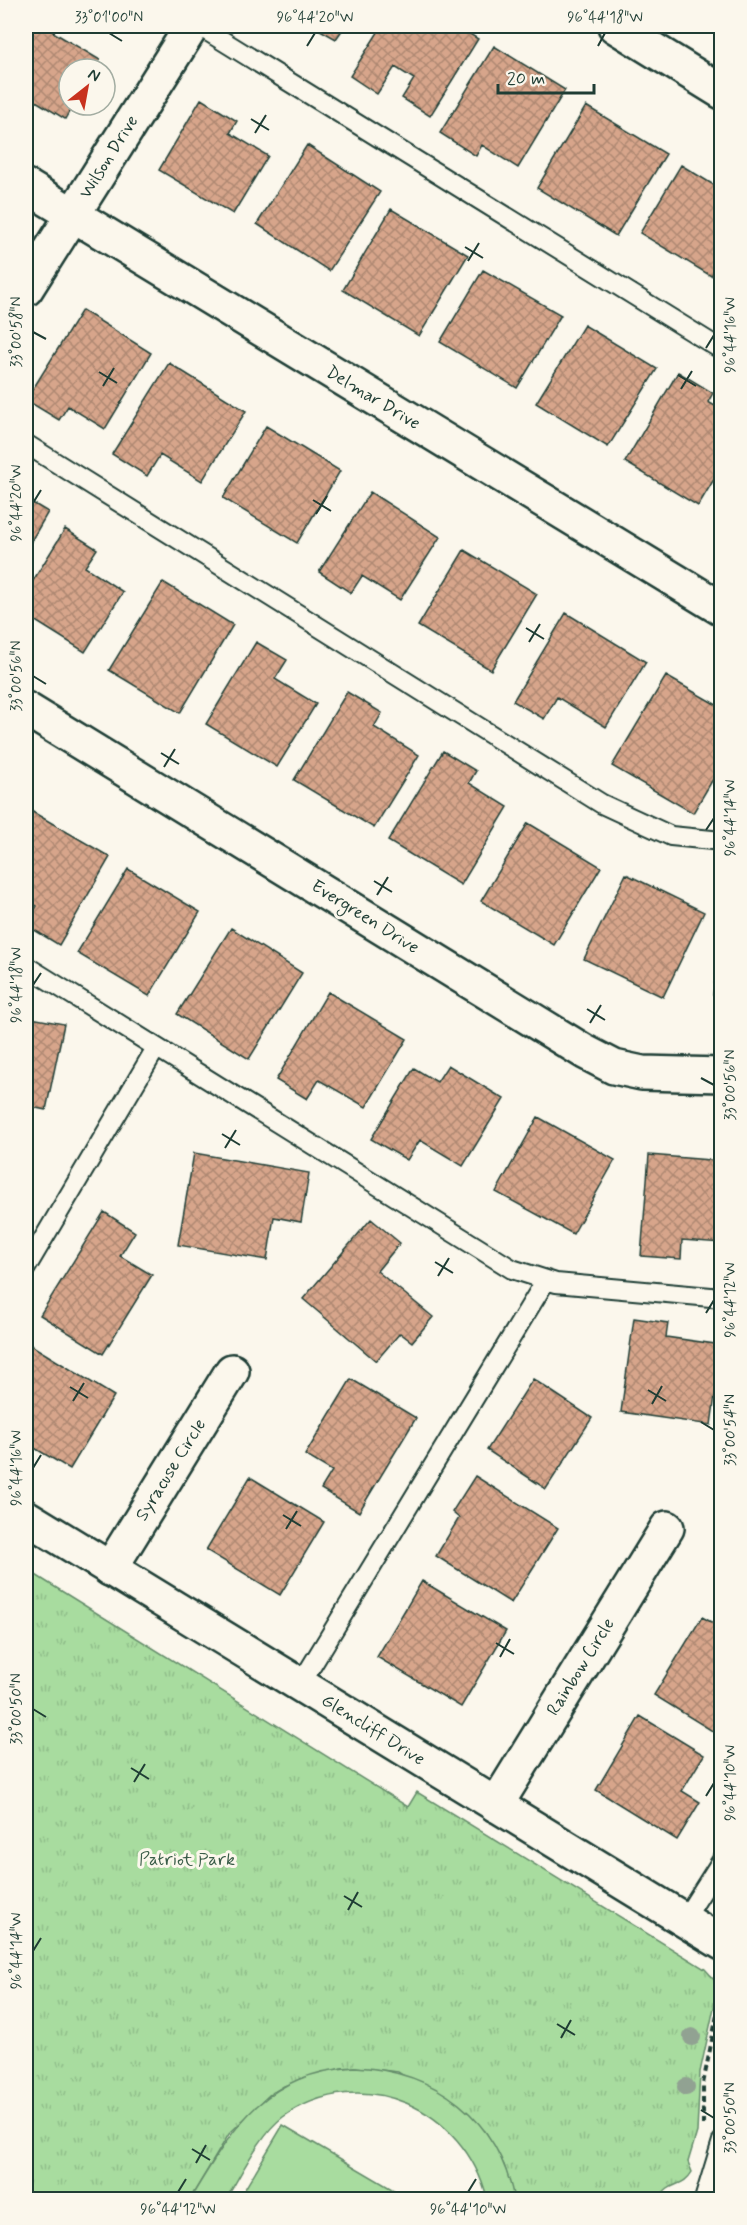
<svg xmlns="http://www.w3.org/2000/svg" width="747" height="2225" viewBox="0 0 747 2225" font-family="Mynerve,sans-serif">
	<defs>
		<pattern id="grass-tufts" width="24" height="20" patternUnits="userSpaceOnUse" patternTransform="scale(1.5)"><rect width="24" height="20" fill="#a8dc9f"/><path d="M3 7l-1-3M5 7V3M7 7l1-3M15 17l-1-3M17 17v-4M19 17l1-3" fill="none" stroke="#90be8a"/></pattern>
		<pattern id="building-cross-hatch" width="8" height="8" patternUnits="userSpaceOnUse" patternTransform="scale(1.5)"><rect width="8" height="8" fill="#d7a58b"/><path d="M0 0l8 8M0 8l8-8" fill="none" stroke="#ae8872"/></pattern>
	</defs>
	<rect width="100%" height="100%" fill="#fbf7ec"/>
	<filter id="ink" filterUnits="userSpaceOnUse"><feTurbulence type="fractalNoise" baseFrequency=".0167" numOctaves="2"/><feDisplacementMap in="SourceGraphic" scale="12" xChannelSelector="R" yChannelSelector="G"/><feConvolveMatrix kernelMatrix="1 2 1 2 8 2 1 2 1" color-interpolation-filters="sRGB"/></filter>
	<g filter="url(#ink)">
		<path fill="url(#grass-tufts)" stroke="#648c6a" stroke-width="1.5" d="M26 1569 408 1807 417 1792 705 1969 714 1979 717 1994 700 2072 697 2132 688 2162 692 2172C683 2188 669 2181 659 2199H514L504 2165 485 2131 398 2072 355 2067 341 2068 284 2086 269 2095 229 2134 190 2199H26Z"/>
		<path fill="#a8dc9f" stroke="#648c6a" stroke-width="1.5" d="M355 2067C436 2071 498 2118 514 2199H487C465 2109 363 2061 283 2117 260 2134 241 2175 226 2199H190C234 2127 262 2074 355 2067Z
			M283 2125 409 2199H239Z"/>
		<path fill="url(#building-cross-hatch)" stroke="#1f3d34" stroke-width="1.5" d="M26 26H58L53 32 100 60 95 69H69V105H73L65 119 26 95Z
			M313 26H345L336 39Z
			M382 26H457L478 39 430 116 402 98 414 79 395 67 377 94 350 76Z
			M494 46 565 90 518 168 482 145 476 156 440 133Z
			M201 99 237 121 230 133 268 156 233 214 159 170Z
			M586 106 666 154 616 236 537 188Z
			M307 145 380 192 329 271 257 224Z
			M681 165 722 190V259L711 276 640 233Z
			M391 209 468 255 419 336 343 290Z
			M483 270 561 315 517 388 440 342Z
			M82 310 151 353 105 429 68 406 59 420 26 400Z
			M584 325 657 369 608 447 536 403Z
			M169 363 246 411 202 481 160 455 147 476 112 454Z
			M678 372 713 393 708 402 722 410V466L698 506 625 462Z
			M266 426 340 471 297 543 223 498Z
			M370 492 440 537 400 600 362 576 351 593 319 572Z
			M26 499 48 512 26 550Z
			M65 529 97 549 85 567 123 592 85 652 26 615V592Z
			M464 550 537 594 491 670 418 626Z
			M163 582 233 625 180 713 109 670Z
			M566 613 646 662 606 727 557 697 544 719 513 701Z
			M256 642 287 660 275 679 316 704 277 767 206 724Z
			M666 676 722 708V764L693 813 612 766Z
			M347 692 382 713 374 727 419 755 374 828 294 780Z
			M443 751 476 771 469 783 508 807 461 885 388 841Z
			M31 811 110 857 59 945 26 925 37 906 26 899V820Z
			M528 823 601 867 554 945 481 901Z
			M128 869 200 912 149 996 77 953Z
			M626 874 704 912 663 997 584 959Z
			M722 926V996L713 995Z
			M231 928 302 973 249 1059 177 1014Z
			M328 992 407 1039 366 1107 319 1080 307 1099 276 1080Z
			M26 1017 64 1024 46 1110 26 1106Z
			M448 1065 504 1099 463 1166 420 1140 407 1160 371 1139 414 1068 437 1082Z
			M538 1117 615 1160 573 1234 496 1192Z
			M194 1153 309 1173 301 1222 274 1217 267 1260 178 1245Z
			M649 1155 722 1161V1243L682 1240 681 1259 641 1256Z
			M104 1212 135 1232 120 1256 152 1275 103 1354 40 1315Z
			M371 1219 400 1243 377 1271 433 1317 412 1342 400 1333 376 1361 303 1299Z
			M634 1318 668 1323 666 1337 722 1345 711 1425 621 1412Z
			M26 1342 114 1396 70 1469 26 1443Z
			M351 1379 416 1418 359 1512 321 1489 332 1471 305 1455Z
			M533 1379 592 1418 546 1489 487 1450Z
			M475 1476 558 1528 511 1603 436 1556 459 1518 452 1512Z
			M250 1477 324 1522 280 1595 206 1550Z
			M422 1581 506 1631 461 1707 377 1657Z
			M702 1617 722 1628V1737L654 1695Z
			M640 1716 704 1755 682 1791 700 1802 677 1840 596 1790Z"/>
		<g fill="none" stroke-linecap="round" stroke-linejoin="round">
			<defs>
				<path id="lane" d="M199 26 722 350
					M26 444 602 804 671 836 722 841
					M26 966 512 1269 556 1283 722 1298
					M26 1268 156 1048
					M300 1685 546 1280
					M684 1920 722 1860
					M704 2200 722 2141"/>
				<path id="street" d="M615 26 722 92
					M26 186 722 609
					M26 709 585 1052 614 1067 642 1073 722 1075
					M110 1569 232 1371
					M496 1805 667 1528"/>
				<path id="secondary" d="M26 289 192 26
					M26 1517 722 1943"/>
			</defs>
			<use href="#lane" stroke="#1f3d34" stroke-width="22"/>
			<use href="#street" stroke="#1f3d34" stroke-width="38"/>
			<use href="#secondary" stroke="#1f3d34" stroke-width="38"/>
			<path stroke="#1f3d34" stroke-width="4" stroke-dasharray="6 4.5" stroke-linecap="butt" d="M703 2125V2084L719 2005V1981
				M669 2200 673 2192"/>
			<use href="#lane" stroke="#fbf7ec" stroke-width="18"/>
			<use href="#street" stroke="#fbf7ec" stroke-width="33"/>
			<use href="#secondary" stroke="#fbf7ec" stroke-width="33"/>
		</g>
		<g fill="#91a292">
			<circle cx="692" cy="2037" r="9"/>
			<circle cx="686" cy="2087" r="9"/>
		</g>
	</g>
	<path fill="none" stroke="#1f3d34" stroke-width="2" d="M109 33 122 41M307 46 315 33M598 46 605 33M251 119 269 130M255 133 266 115M465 247 483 258M468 261 479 243M33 332 46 339M706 348 714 335M99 372 117 383M678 375 696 386M103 386 114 368M681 389 692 371M313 500 331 511M33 503 41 490M316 514 327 496M526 628 544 639M529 642 540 624M33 676 46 684M161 753 179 764M164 767 175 749M706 830 714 818M374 881 392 892M377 895 388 877M33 985 41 973M587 1009 605 1020M590 1023 601 1005M701 1078 714 1085M222 1134 240 1145M225 1148 236 1130M435 1262 453 1273M438 1276 449 1258M706 1313 714 1300M70 1387 88 1398M648 1390 666 1401M73 1401 84 1383M652 1404 662 1386M701 1422 714 1430M33 1468 41 1455M283 1515 301 1526M286 1529 297 1511M496 1643 514 1654M500 1657 510 1639M33 1709 46 1717M131 1768 149 1779M134 1782 145 1764M706 1796 714 1783M344 1896 362 1907M348 1910 358 1892M33 1951 41 1938M557 2024 575 2035M561 2038 571 2020M701 2110 714 2118M192 2149 210 2160M196 2163 206 2145M178 2192 186 2179M468 2192 476 2179"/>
	<g text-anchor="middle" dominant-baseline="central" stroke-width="6" stroke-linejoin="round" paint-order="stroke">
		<g font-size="18" fill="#1f3d34" stroke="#fbf7ec">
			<text transform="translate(109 157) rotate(-58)">Wilson Drive</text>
			<text transform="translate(373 398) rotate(31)">Delmar Drive</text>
			<text transform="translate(365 917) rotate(32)">Evergreen Drive</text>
			<text transform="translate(171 1470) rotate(-58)">Syracuse Circle</text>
			<text transform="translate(581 1667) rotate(-58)">Rainbow Circle</text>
			<text transform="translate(373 1730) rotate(32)">Glencliff Drive</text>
		</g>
		<g font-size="18" fill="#3a5d49" stroke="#fbf7ec">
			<text x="187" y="1860">Patriot Park</text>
		</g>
	</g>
	<rect width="747" height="2225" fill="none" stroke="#fbf7ec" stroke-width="66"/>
	<g transform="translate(87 87) rotate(31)"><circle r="28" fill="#fbf7ec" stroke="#a3ada2" stroke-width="1.5"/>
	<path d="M0-4.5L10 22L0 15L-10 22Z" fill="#c8321e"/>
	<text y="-9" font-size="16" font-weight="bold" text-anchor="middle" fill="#1f3d34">N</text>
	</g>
	<path d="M498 84v9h96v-9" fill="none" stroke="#1f3d34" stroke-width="3"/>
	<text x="507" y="84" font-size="18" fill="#1f3d34" stroke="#fbf7ec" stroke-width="4.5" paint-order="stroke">20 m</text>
	<rect x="33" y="33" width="681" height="2159" fill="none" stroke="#1f3d34" stroke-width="2"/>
	<g font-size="15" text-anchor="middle" fill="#1f3d34">
		<text x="109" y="22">33°01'00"N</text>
		<text x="315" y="22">96°44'20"W</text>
		<text x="605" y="22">96°44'18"W</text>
		<text transform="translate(16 332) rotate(-90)" y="5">33°00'58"N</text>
		<text transform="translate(730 335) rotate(-90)" y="5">96°44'16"W</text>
		<text transform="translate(16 503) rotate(-90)" y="5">96°44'20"W</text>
		<text transform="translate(16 676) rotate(-90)" y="5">33°00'56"N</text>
		<text transform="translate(730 818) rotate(-90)" y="5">96°44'14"W</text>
		<text transform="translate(16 985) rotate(-90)" y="5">96°44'18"W</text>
		<text transform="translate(730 1085) rotate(-90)" y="5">33°00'56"N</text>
		<text transform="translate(730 1300) rotate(-90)" y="5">96°44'12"W</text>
		<text transform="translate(730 1430) rotate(-90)" y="5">33°00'54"N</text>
		<text transform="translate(16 1468) rotate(-90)" y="5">96°44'16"W</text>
		<text transform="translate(16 1709) rotate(-90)" y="5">33°00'50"N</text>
		<text transform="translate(730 1783) rotate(-90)" y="5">96°44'10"W</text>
		<text transform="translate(16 1951) rotate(-90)" y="5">96°44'14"W</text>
		<text transform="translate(730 2118) rotate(-90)" y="5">33°00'50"N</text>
		<text x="178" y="2214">96°44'12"W</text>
		<text x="468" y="2214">96°44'10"W</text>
	</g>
</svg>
